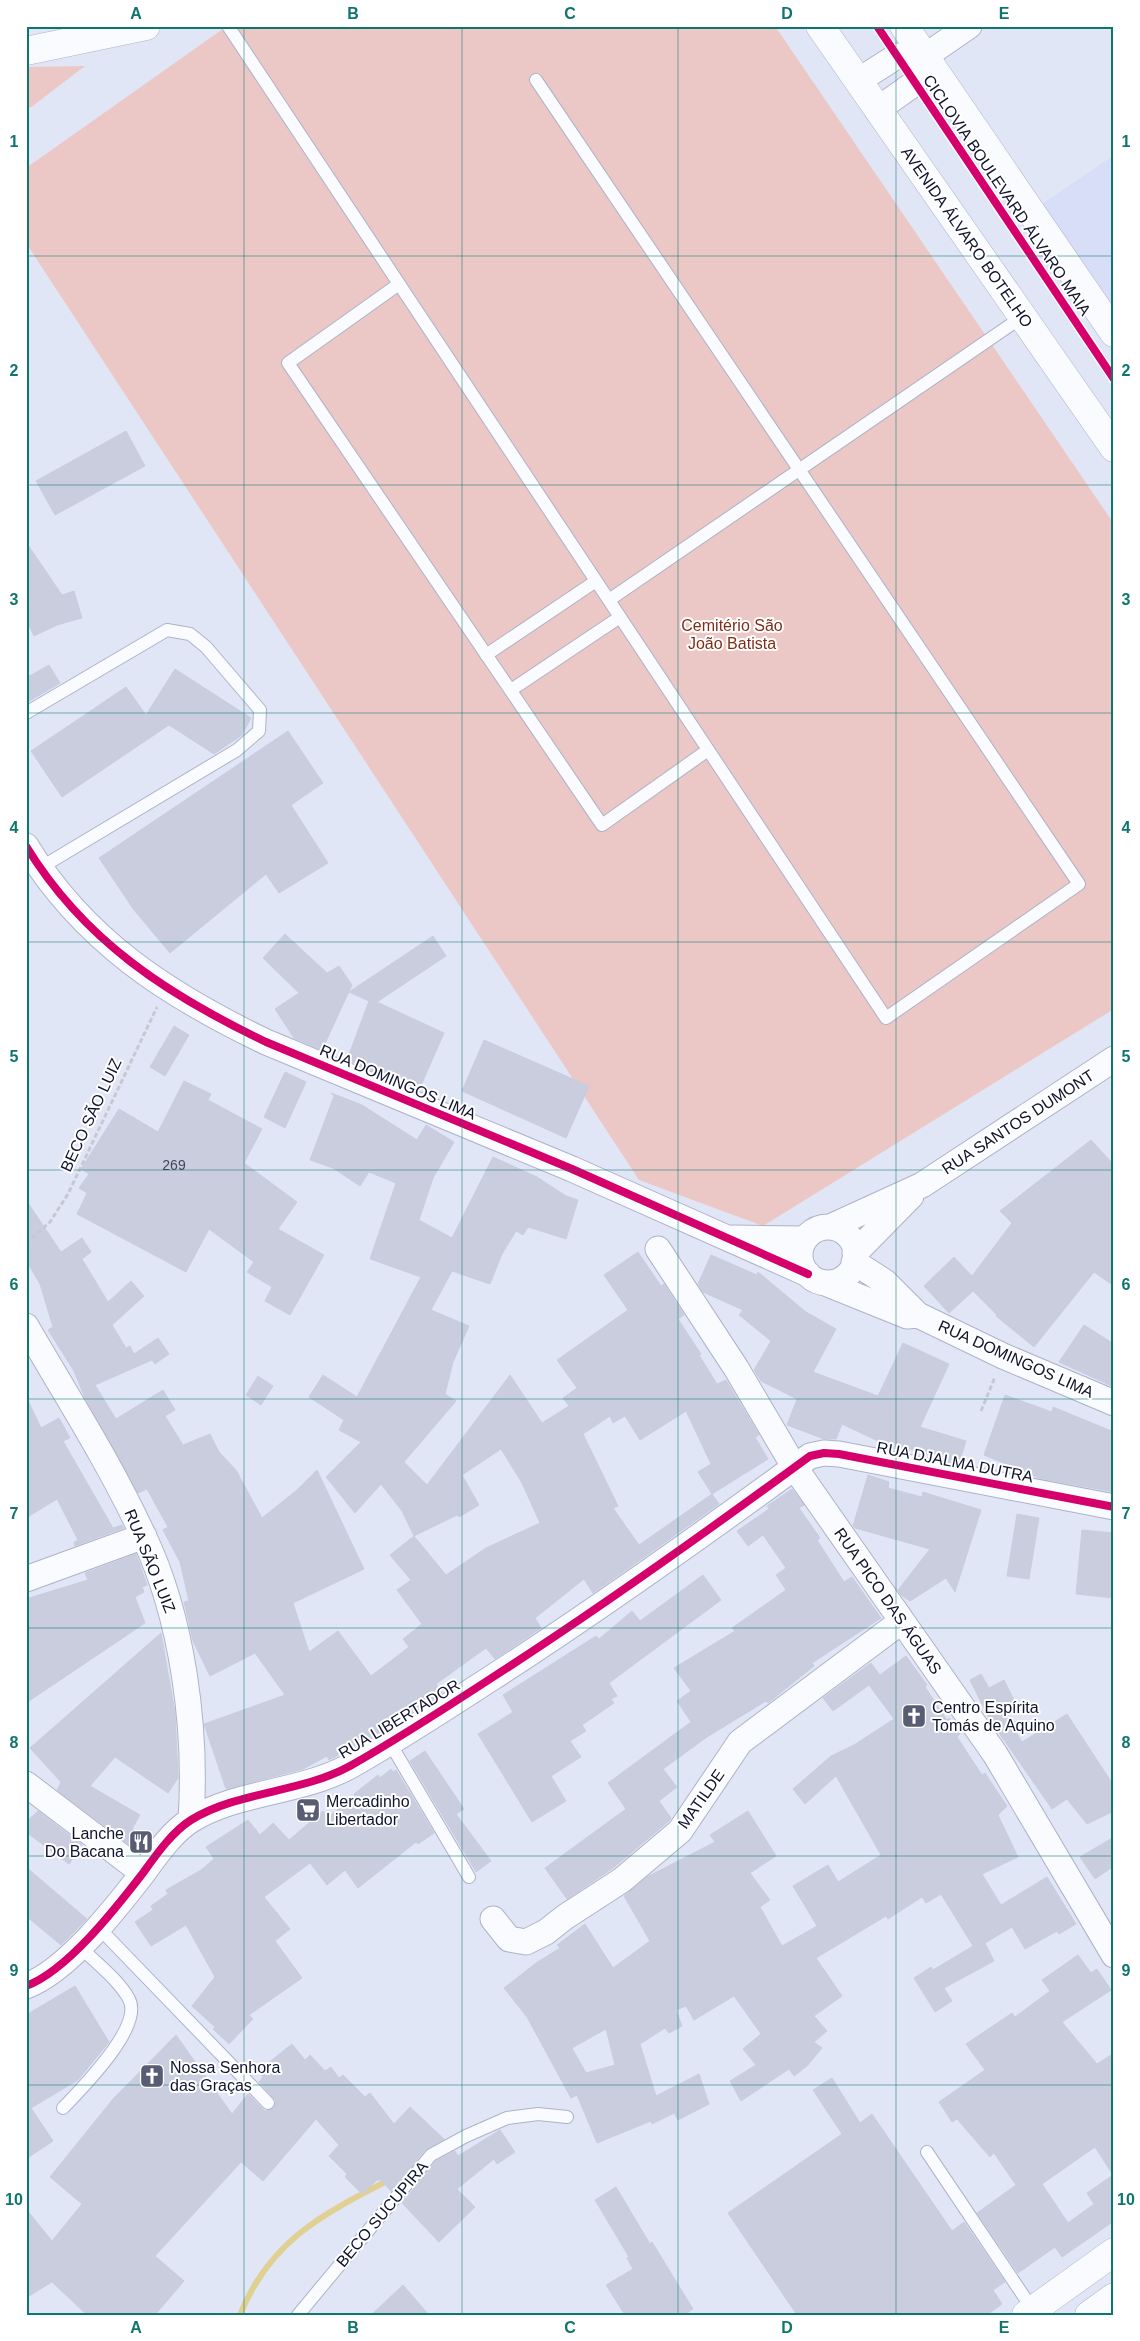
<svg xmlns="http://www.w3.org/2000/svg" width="1140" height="2341" viewBox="0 0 1140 2341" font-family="Arial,sans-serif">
	<rect width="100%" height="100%" fill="#e1e6f7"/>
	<path fill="#d8def8" d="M1114 155V315L1039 206Z"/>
	<path fill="#ebc8c6" d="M227 26H775L1114 524V1009L763 1226 639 1180 26 243V168Z
		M85 66 30 108 26 101V67Z"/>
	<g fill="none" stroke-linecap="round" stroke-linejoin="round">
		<path stroke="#e0d092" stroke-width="6" d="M240 2315C270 2240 323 2214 391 2179"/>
	</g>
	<path fill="#c9cdde" stroke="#c8cde2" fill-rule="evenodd" d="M126 431 145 466 55 515 36 481Z
		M26 542 62 595 74 591 82 618 57 625 34 636 26 619Z
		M49 665 60 683 26 703V678Z
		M175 669 251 718 242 735 214 754 169 725 62 797 31 751 126 687 146 715Z
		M288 731 323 783 291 805 328 863 279 893 266 874 170 953 134 910 99 858Z
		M285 934 327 973 339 966 352 985 322 1050 294 1038 275 1009 299 993 263 958Z
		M433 936 446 956 377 1002 444 1033 419 1090 347 1060 369 1001 349 992Z
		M174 1026 189 1035 165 1076 150 1067Z
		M484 1040 589 1086 566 1138 462 1091Z
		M285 1072 306 1082 285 1128 264 1117Z
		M184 1081 211 1094 208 1100 262 1129 244 1163 297 1202 278 1229 324 1255 290 1315 265 1301 272 1287 247 1272 254 1262 209 1229 186 1272 77 1214 87 1193 79 1188 89 1174 81 1169 119 1109 158 1132Z
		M331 1093 362 1105 417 1140 426 1125 454 1142 433 1178 419 1220 452 1238 493 1157 537 1177 566 1196 578 1200 566 1239 528 1227 523 1235 516 1231 502 1254 490 1284 452 1271 431 1310 469 1326 453 1362 445 1394 456 1401 404 1462 427 1485 510 1375 542 1423 569 1406 563 1398 577 1388 557 1360 628 1310 604 1275 638 1252 661 1286 664 1284 684 1315 678 1319 701 1354 699 1355 717 1384 726 1380 759 1435 755 1437 768 1459 712 1494 719 1504 643 1558 593 1593 584 1579 535 1618 541 1628 495 1659 486 1648 436 1684 442 1693 378 1733 329 1760 327 1756 303 1769 226 1789 204 1724 285 1695 255 1653 210 1676 193 1641 184 1602 189 1601 180 1562 163 1530 168 1527 147 1489 138 1493 85 1398 74 1371 48 1330 53 1327 40 1284 26 1260V1200L61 1252 82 1238 91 1252 82 1259 108 1302 131 1281 144 1296 112 1325 126 1348 130 1346 134 1354 158 1338 169 1354 155 1364 152 1360 95 1385 116 1419 163 1390 175 1410 165 1416 183 1445 210 1434 219 1452 236 1470 262 1518 297 1490 317 1470 364 1569 293 1603 309 1652 338 1631 371 1676 409 1647 403 1639 422 1624 397 1590 411 1580 390 1555 414 1536 402 1511 381 1484 355 1513 326 1477 361 1442 339 1430 344 1420 309 1397 323 1375 357 1397 421 1277 370 1259 396 1183 369 1172 360 1186 333 1168 310 1160 334 1096ZM686 1411 711 1464 698 1472 712 1494 639 1545 613 1508 618 1506 583 1434 610 1416 613 1423 625 1416 640 1440ZM501 1449 522 1483 540 1523 486 1548 446 1575 414 1536 457 1515 459 1517 479 1505 462 1475Z
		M1091 1140 1114 1165V1286L1094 1272 1034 1347 996 1316 997 1315 973 1291 949 1313 924 1286 954 1257 972 1276 1012 1223 1000 1211Z
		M711 1255 757 1275 758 1272 806 1312 836 1329 813 1372 878 1396 903 1343 949 1364 920 1427 966 1441 959 1463 910 1449 908 1453 899 1451 842 1424 836 1439H824L787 1425 797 1399 761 1381 754 1370 771 1341 739 1315 743 1310 703 1292 698 1284Z
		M1084 1325 1114 1344V1387L1059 1362Z
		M258 1376 273 1386 261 1405 246 1395Z
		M1005 1395 1052 1412 1053 1407 1114 1432V1492L1039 1478 984 1455Z
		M26 1396 41 1428 59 1418 70 1438 63 1441 113 1528 122 1525 123 1528 75 1546 74 1542 78 1540 57 1499 26 1518Z
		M868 1475 889 1482 888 1488 922 1497 923 1492 981 1510 955 1592 946 1578 910 1601 901 1595 898 1590 930 1549 855 1528 853 1526Z
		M792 1489 804 1505 799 1508 820 1538 817 1540 844 1582 852 1577 881 1618 812 1663 814 1666 768 1703 766 1701 707 1737 663 1769 677 1787 659 1801 671 1818 669 1821 613 1868 567 1899 545 1868 626 1809 608 1783 691 1722 677 1701 691 1691 674 1668 735 1631 732 1628 786 1590 776 1575 786 1568 763 1535 748 1546 737 1531 769 1509 767 1506Z
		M1017 1514 1039 1518 1029 1579 1007 1576Z
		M1082 1530 1114 1533V1598L1076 1594Z
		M136 1554 147 1585 142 1587 144 1592 135 1597 145 1623 26 1703V1599L88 1580 85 1573Z
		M703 1575 721 1600 609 1683 617 1696 611 1699 614 1703 582 1725 586 1731 570 1741 581 1757 551 1776 566 1801 532 1822 478 1734 513 1712 503 1695 596 1636 599 1639 632 1611 640 1621Z
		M161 1633 175 1713 178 1778 168 1793 115 1757 90 1786 140 1815 132 1829 142 1836 135 1849 57 1790 61 1782 30 1748Z
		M906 1656 927 1685 925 1687 947 1720 949 1718 960 1734 957 1737 982 1775 985 1773 1007 1806 998 1815 1018 1857 982 1874 1001 1905 1047 1877 1076 1924 1059 1934 1057 1931 1025 1949 1012 1927 985 1943 994 1961 944 1988 952 2001 935 2012 914 1978 931 1967 933 1970 973 1946 941 1894 926 1903 922 1897 888 1919 886 1916 816 1958 842 1996 814 2016 827 2031 814 2042 822 2048 807 2066 794 2076 789 2069 741 2101 730 2081 756 2065 743 2049 761 2034 734 1996 694 2020 686 2006 676 2010 682 2026 669 2033 665 2028 640 2044 656 2096 699 2074 709 2104 678 2120 674 2113 652 2124 651 2121 597 2143 577 2095 571 2098 527 2017 504 1988 536 1963 560 1948 557 1945 585 1924 613 1968 650 1941 624 1896 647 1877 715 1842 710 1835 748 1811 776 1856 750 1873 770 1900 760 1907 782 1946 817 1926 793 1886 828 1865 838 1882 881 1855 836 1776 805 1804 793 1789 831 1756 854 1745 894 1719 869 1685 833 1711 823 1698 871 1663 880 1675ZM606 2029 615 2065 586 2073 572 2048Z
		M981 1674 989 1688 1004 1680 1016 1704 1003 1710 1022 1742 1067 1714 1114 1786V1811L1087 1824 1067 1799 1052 1809 990 1720 970 1680Z
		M425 1751 464 1809 456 1814 491 1861 476 1872 410 1761Z
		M391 1769 393 1772 396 1770 434 1833 418 1844 416 1842 358 1888 345 1870 327 1885 310 1863 264 1897 290 1929 275 1941 302 1978 249 2015 253 2019 229 2044 213 2029 215 2027 192 2006 215 1977 186 1925 151 1946 135 1922 153 1910 151 1906 168 1894 166 1890 201 1870 214 1859 206 1847 248 1820 260 1835 273 1823 289 1840 323 1811 328 1817 355 1796 354 1794 378 1775 380 1778Z
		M38 1811 82 1845 69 1864 26 1832V1822Z
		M1114 1837V1866L1095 1879 1080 1857Z
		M26 1867 87 1919 61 1945 26 1916Z
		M1078 1955 1091 1973 1097 1969 1111 1990 1062 2022 1097 2064 1114 2053V2221L1062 2257 1055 2247 1018 2273 977 2213 1016 2185 994 2153 990 2157 957 2119 952 2122 939 2102 985 2070 966 2044 1012 2013 1015 2017 1050 1991 1042 1980ZM1095 2147 1113 2175 1087 2193 1094 2204 1068 2223 1042 2184Z
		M75 1986 109 2042 78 2080 31 2108 53 2141 26 2159V2015Z
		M176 2035 232 2114 248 2094 265 2111 274 2108 276 2101 259 2082 263 2077 258 2071 292 2044 305 2060 310 2055 325 2071 331 2067 339 2078 343 2075 365 2097 370 2093 394 2124 410 2107 444 2139 425 2150 391 2191 381 2180H377L362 2194 345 2177 347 2174 329 2156 339 2145 316 2119 263 2181 241 2162 155 2256 184 2281 155 2315H87L52 2282 26 2298V2209L52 2241 82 2204 50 2177 113 2099Z
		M832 2078 860 2123 872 2114 952 2231 964 2222 1005 2282 993 2290 1002 2304 987 2315H797L728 2213 842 2134 813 2090Z
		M500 2130 515 2152 497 2164 494 2159 457 2189 475 2207 439 2242 402 2203 436 2161 455 2151 458 2156Z
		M616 2187 650 2244 652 2242 693 2309 684 2315H625L606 2285 633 2269 627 2258 629 2257 595 2200Z
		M403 2285 429 2315H371Z"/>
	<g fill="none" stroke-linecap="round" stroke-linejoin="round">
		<defs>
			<path id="service" d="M228 26 886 1018 1079 884 536 80
				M399 284 288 363 602 825 708 750
				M609 600 1022 317
				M486 655 596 581
				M511 690 620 617
				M26 713 167 630 190 634 206 647 260 710 259 731 237 750 40 868
				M390 1743 469 1877
				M98 1927 268 2103
				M63 2108C81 2089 144 2027 129 1999 118 1979 95 1962 79 1946
				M927 2152 1033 2310
				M298 2315 431 2155 466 2136 507 2118 538 2114 567 2117"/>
			<path id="minor" d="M858 81 897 56 924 57 969 26
				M877 110 915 83 924 57
				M26 846C84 941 168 995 266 1042L572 1169 808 1274
				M830 1227 922 1185 1114 1059
				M800 1255a28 28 0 1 1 56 0a28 28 0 1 1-56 0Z
				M733 1238 805 1239
				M658 1249 736 1368 795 1468 995 1754 1114 1955
				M855 1253 911 1196
				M854 1262 885 1282 918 1315 1003 1356 1114 1403
				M825 1283 907 1316 918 1315
				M26 1326C66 1395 110 1463 143 1535 183 1618 197 1729 191 1820
				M26 1579 144 1536
				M26 1784 143 1873
				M493 1919 509 1939 526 1942 546 1932 565 1917 622 1880 680 1831 740 1742 902 1621
				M26 1986C67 1971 116 1908 143 1873 156 1855 172 1832 191 1820 238 1791 301 1793 350 1766 398 1739 444 1709 490 1679 599 1609 705 1533 810 1456L824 1453 839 1454 1114 1507"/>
			<path id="secondary" d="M26 51 146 26
				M1026 2315 1114 2252
				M1089 2315 1114 2297"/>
			<path id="primary" d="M820 26 1114 448
				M904 26 1114 333"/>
		</defs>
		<use href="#service" stroke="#aeb2c7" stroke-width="14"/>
		<use href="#minor" stroke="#aeb2c7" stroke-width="27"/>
		<use href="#secondary" stroke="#aeb2c7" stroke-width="29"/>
		<use href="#primary" stroke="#aeb2c7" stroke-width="29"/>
		<path stroke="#c7c8d0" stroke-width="3" stroke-dasharray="5 2.5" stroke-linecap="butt" d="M26 1243 50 1222 68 1194 157 1007
			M981 1411 995 1377"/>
		<use href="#service" stroke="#fafbfe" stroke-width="12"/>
		<use href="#minor" stroke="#fafbfe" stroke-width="25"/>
		<use href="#secondary" stroke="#fafbfe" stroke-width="28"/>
		<use href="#primary" stroke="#fafbfe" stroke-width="28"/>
		<defs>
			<path id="cycleway" d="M877 26 1114 379
				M26 846C84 941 168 995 266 1042L572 1169 808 1274
				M26 1986C67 1971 116 1908 143 1873 156 1855 172 1832 191 1820 238 1791 301 1793 350 1766 398 1739 444 1709 490 1679 599 1609 705 1533 810 1456L824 1453 839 1454 1114 1507"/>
		</defs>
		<use href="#cycleway" stroke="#fff" stroke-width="11"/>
		<use href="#cycleway" stroke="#d6006c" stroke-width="8"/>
	</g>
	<path fill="none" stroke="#0f766e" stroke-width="1" stroke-opacity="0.55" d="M244 26V2315M462 26V2315M678 26V2315M896 26V2315M26 256H1114M26 485H1114M26 713H1114M26 942H1114M26 1170H1114M26 1399H1114M26 1628H1114M26 1856H1114M26 2085H1114"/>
	<defs>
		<symbol id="church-square" viewBox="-11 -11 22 22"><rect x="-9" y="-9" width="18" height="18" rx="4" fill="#595d74" stroke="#fff"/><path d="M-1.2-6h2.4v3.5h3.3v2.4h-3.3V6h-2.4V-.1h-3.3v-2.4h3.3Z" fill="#fff"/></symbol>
		<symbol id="supermarket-square" viewBox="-11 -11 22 22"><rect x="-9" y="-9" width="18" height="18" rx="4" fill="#595d74" stroke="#fff"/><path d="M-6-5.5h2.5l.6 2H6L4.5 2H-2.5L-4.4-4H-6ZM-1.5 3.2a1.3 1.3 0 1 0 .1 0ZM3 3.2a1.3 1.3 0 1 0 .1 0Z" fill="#fff"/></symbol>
		<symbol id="restaurant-square" viewBox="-11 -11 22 22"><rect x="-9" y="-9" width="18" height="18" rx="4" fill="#595d74" stroke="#fff"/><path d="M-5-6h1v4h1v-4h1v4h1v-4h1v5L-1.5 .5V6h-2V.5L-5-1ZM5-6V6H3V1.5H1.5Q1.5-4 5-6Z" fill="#fff"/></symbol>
	</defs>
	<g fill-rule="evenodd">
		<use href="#church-square" x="900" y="1702" width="28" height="28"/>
		<use href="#supermarket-square" x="294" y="1796" width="28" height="28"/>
		<use href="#restaurant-square" x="127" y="1828" width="28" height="28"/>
		<use href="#church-square" x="138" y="2062" width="28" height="28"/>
	</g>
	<g text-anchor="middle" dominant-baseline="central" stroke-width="4" stroke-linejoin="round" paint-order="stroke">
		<g font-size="14" fill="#42465d">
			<text x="174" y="1165">269</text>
		</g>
		<g font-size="16" fill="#10132d" stroke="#fff">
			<text transform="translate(1007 195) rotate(56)">CICLOVIA BOULEVARD ÁLVARO MAIA</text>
			<text transform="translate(967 237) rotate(55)">AVENIDA ÁLVARO BOTELHO</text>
			<text transform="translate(398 1082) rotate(23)">RUA DOMINGOS LIMA</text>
			<text transform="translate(91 1115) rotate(-65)">BECO SÃO LUIZ</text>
			<text transform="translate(1018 1122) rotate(-33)">RUA SANTOS DUMONT</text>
			<text transform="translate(1016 1359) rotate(24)">RUA DOMINGOS LIMA</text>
			<text transform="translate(955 1462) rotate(11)">RUA DJALMA DUTRA</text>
			<text transform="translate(150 1561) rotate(68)">RUA SÃO LUIZ</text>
			<text transform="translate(888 1601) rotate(55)">RUA PICO DAS ÁGUAS</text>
			<text transform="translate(399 1719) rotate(-31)">RUA LIBERTADOR</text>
			<text transform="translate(701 1799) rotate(-55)">MATILDE</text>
			<text transform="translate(382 2214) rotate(-50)">BECO SUCUPIRA</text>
		</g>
		<g font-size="16" fill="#802d18" stroke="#fff">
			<text x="732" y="625">Cemitério São<tspan x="732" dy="18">João Batista</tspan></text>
		</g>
		<g font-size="16" fill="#10132d" stroke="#fff" text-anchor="start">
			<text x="932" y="1707">Centro Espírita<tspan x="932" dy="18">Tomás de Aquino</tspan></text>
			<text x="326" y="1801">Mercadinho<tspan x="326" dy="18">Libertador</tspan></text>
			<text x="124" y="1833" text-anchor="end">Lanche<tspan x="124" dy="18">Do Bacana</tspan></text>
			<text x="170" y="2067">Nossa Senhora<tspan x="170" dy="18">das Graças</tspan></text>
		</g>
	</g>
	<rect width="1140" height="2341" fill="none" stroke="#ffffff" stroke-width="55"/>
	<rect x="28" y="28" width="1084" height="2286" fill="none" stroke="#0f766e" stroke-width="2"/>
	<g font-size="16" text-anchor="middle" font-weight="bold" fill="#0f766e">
		<text x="136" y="19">A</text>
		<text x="353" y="19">B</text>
		<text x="570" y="19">C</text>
		<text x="787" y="19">D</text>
		<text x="1004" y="19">E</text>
		<text x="14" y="147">1</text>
		<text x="1126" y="147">1</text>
		<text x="14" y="376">2</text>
		<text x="1126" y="376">2</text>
		<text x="14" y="605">3</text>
		<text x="1126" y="605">3</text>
		<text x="14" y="833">4</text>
		<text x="1126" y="833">4</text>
		<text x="14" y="1062">5</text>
		<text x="1126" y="1062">5</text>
		<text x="14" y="1290">6</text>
		<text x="1126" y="1290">6</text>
		<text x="14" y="1519">7</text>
		<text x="1126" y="1519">7</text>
		<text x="14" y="1748">8</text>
		<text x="1126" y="1748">8</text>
		<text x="14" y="1976">9</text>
		<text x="1126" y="1976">9</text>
		<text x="14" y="2205">10</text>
		<text x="1126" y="2205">10</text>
		<text x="136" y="2333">A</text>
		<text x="353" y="2333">B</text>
		<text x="570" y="2333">C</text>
		<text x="787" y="2333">D</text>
		<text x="1004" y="2333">E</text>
	</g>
</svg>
